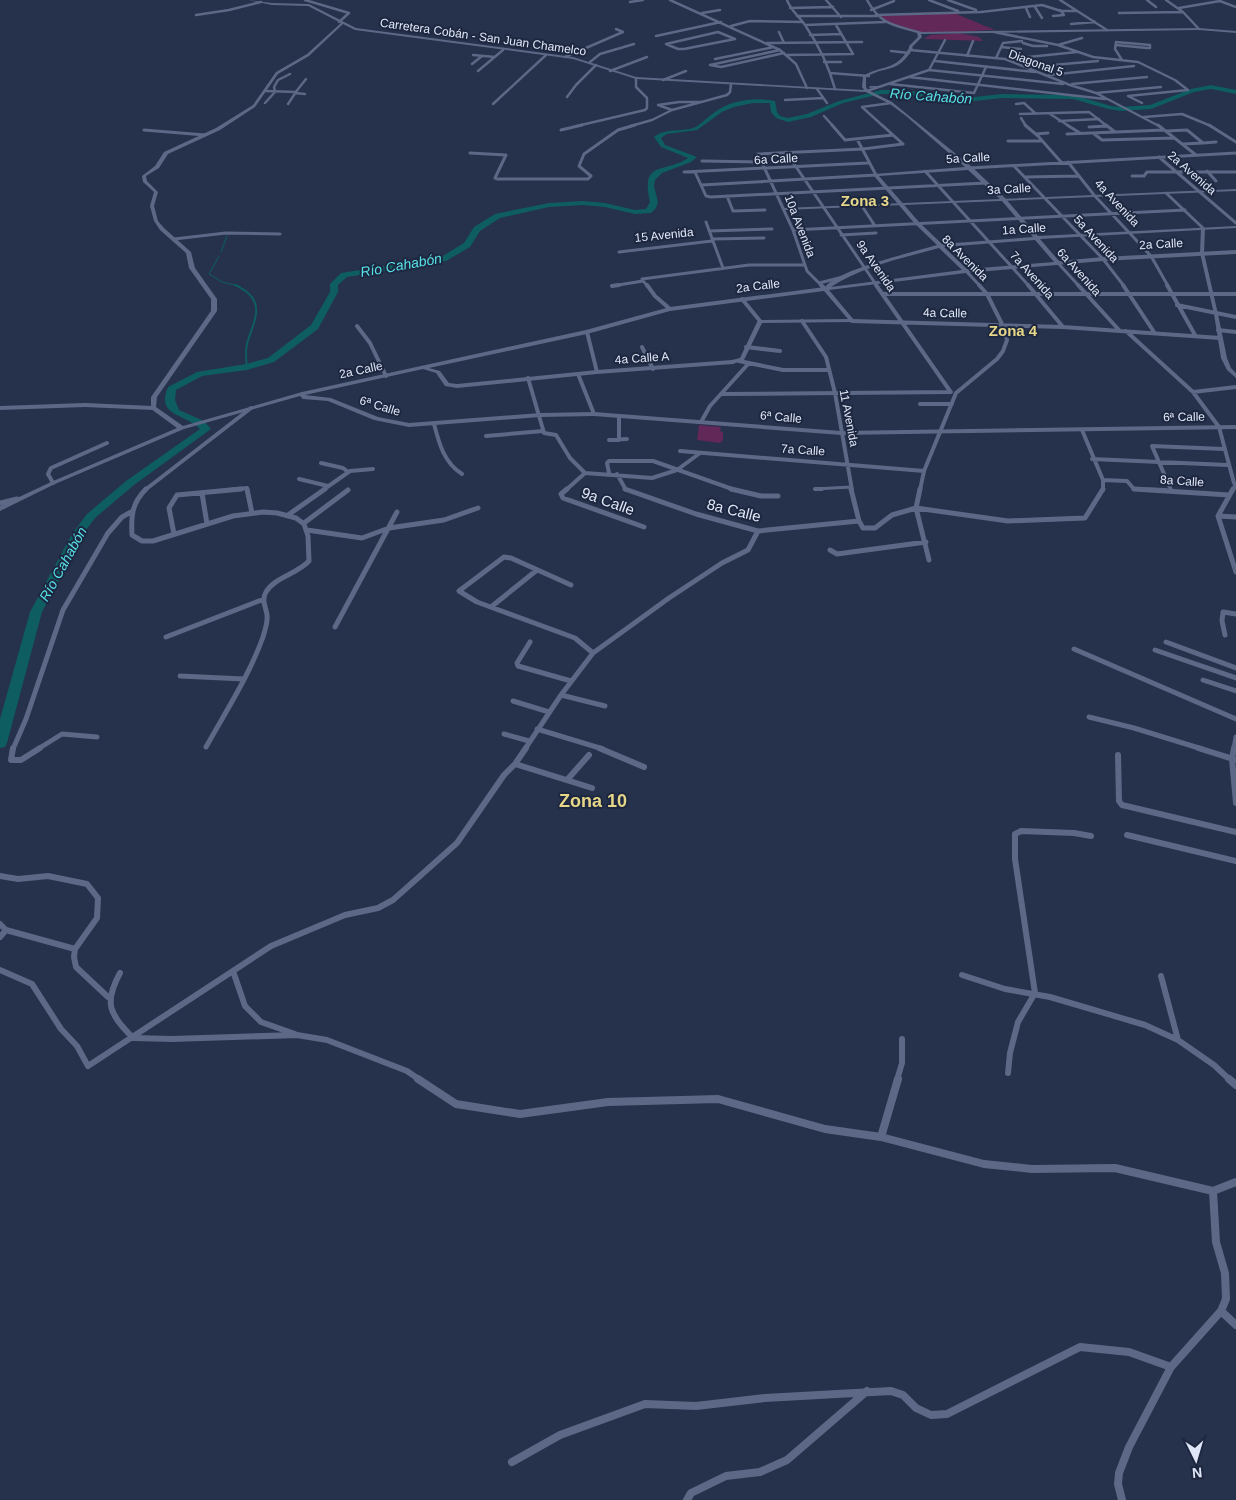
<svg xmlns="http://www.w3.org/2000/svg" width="1236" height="1500" viewBox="0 0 1236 1500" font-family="Helvetica,sans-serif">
	<rect width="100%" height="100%" fill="#26314b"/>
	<path fill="#612858" d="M954 13 995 30C963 30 905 42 881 16Z
		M959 33 979 37 983 41 924 39 930 35Z
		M699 425 721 427 720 431 723 432V440L720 443 697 440Z"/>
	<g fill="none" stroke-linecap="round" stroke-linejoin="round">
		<path stroke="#0e5d60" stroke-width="1" d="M221 252 227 236
			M219 256 209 274 222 282 239 286"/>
		<path stroke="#0e5d60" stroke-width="2" d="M235 285C241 287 244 290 248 293 265 308 251 327 247 344 245 352 246 359 247 367"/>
		<path fill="#0e5d60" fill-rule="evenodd" d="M1211 85 1236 90V94L1211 89 1194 92 1151 109 1121 111 1108 109 1073 99 1002 98 965 102 902 94H881L843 103 811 117 788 122 776 118 771 112 770 103H753L734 107 722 112 697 130 667 134 661 138 665 145 697 157 691 162 662 173 655 180 654 186 658 202 656 208 651 213 635 214 605 207 583 205 549 207 500 218 480 231 470 247 446 261 347 277 338 285V292L318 329 274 362 247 370 202 376 176 390 175 400 179 410 204 421 211 429 134 485 95 518 83 534 42 612 7 743 5 747 0 748V719L30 612 72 534 87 514 126 481 200 429C187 414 155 417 168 387L197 372 246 364 268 358 311 325 330 292V284L341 273 441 257 464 243 474 227 495 214 549 203 583 201 605 203 635 210 646 209 650 202C640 159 665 174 688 158L661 147 654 137 655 136C667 128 680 132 693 128 701 125 707 117 715 112 731 100 756 97 775 101L777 112 780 116 788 118 807 114 839 101 881 90H902L965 98 1002 94 1074 95 1111 106 1121 107 1150 105 1191 89Z"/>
		<path stroke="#5c6885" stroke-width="3" d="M815 489 851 487"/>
		<path stroke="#5c6885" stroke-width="4" d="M815 489H822"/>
		<path stroke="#5c6885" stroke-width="2.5" d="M305 0 349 13 339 22
			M670 0 780 50 796 64 807 88
			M787 0C791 11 799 16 805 25 818 44 829 67 835 89
			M826 0 841 17
			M867 0C881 26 895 25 921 33
			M929 0 958 11
			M948 0 976 10
			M1060 0 1107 30
			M1147 0 1156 7
			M1166 0 1183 12 1199 29
			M630 2 643 0
			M1035 7 1042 18
			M790 8 833 7
			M1026 8 1030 17
			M1179 8 1220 1 1236 7
			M871 10 894 1
			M702 13 720 10
			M1119 13 1183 12
			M196 15 229 10 261 2
			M876 15 981 12 1042 5 1061 11H1077
			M797 16H877
			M1053 16 1064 15 1060 10
			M1071 24 1095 22
			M805 25 885 22
			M731 26 750 21 803 22
			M779 32 784 43
			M994 32 1058 45 1093 57 1138 62 1175 80 1188 90
			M810 35 841 34
			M656 36 721 22
			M767 43 862 42
			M1023 43 1033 46H1047
			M666 44 718 32 735 39
			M666 44 678 49H684L735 39
			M1058 45 1082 38
			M1116 45 1147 48H1150V45L1116 42 1115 49 1122 60
			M1001 47 1021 49
			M780 50 710 65 721 67 784 53
			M910 50 1005 59 1070 85 1096 93 1159 126
			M891 51 909 53
			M473 55 495 57
			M787 55 853 54 836 25
			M967 56 973 41
			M565 57 623 32 616 29
			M996 58 1003 43 1022 41
			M715 59 774 47
			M1009 59 1077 52
			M935 61 1035 72
			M590 62 600 54 634 44
			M824 62H841
			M472 64 482 56
			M1030 67 1098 61
			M929 70 1063 84
			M478 71 503 50
			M610 71 647 57
			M830 73 869 76
			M1049 75 1134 66
			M909 77 1105 99
			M663 80 686 71
			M890 84 974 93 986 67
			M1072 84 1147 77
			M817 89 827 103
			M265 91 296 92 288 104
			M867 91 929 70 945 40
			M1096 93 1161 87
			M305 94 295 93 306 79
			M1128 96 1188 90
			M1128 96 1142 103
			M567 97 576 85 596 65
			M785 100 823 98
			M701 102H679L658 105 672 110 727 95 730 92 731 84
			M265 103 275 92 274 87 278 80 290 74
			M1024 103 1036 114
			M493 104 546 55
			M1016 104 1024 103
			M862 107 883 126
			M862 107 891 103
			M1020 114 1089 112 1107 126
			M1050 114 1069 126
			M824 116 833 126
			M1144 117 1182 114 1211 126
			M1021 118 1026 126
			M1059 121 1099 119
			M577 126 645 110 647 108V98L636 87V78
			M631 126 652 120 672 110
			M1103 126H1107"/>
		<path stroke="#5c6885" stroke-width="3" d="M832 125 845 140 893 135
			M882 125 903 144
			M1025 125 1038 136 1061 162
			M1067 125 1080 133
			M1106 125 1115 132
			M1158 125 1196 155
			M1209 125 1236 142
			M1089 127 1107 126
			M144 130 205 135
			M561 130 582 125
			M1166 131 1187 130 1203 143 1183 144
			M1093 133 1102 140 1174 138
			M1036 134 1048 133
			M1067 134 1164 130
			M857 139 876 175
			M1008 141H1042
			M1203 143 1216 142
			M786 152 877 286
			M470 153 506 155 495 178 497 179H588L591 176 579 166 584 154 618 130 635 125
			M1159 157 1236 223
			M702 161 762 162
			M1068 162 1094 195 1151 256 1168 286
			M1014 166 1103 259 1124 286
			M970 168 1236 153
			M925 171 1029 286
			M1207 171 1216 181
			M684 172 868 163
			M695 172 706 196 711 197 986 183
			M1132 176H1144L1147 172H1236
			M1025 177 1079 176
			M702 185 876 175
			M1166 193 1203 228
			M727 196 733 211 765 210
			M862 206 875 226
			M706 222 723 268
			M793 230 1185 210
			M709 231 772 229
			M841 235 876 233
			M174 239 226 233 280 234
			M712 239 764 238
			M619 252 712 241
			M1057 262 1079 286
			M966 271 980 286
			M819 283 843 277
			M612 286 643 281
			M647 286 642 279 749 265H804
			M822 286 807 271 793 230 758 154 863 149 903 144"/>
		<path stroke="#5c6885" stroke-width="4" d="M647 285 655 296 670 309
			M821 285 825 289
			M876 285 950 391
			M1028 285 1063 327
			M1078 285 1119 330
			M1123 285 1154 332
			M1167 285 1195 335
			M612 286 619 285
			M883 294H1236
			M742 299 760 321
			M1177 305 1236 317
			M802 321 826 357 835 393 852 490
			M852 321 1063 327 1220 338
			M357 326 370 343 386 376
			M1218 330 1236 332
			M1126 331 1193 392 1219 427 1234 483
			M587 332 597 372
			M642 347 653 369
			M746 347 780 351
			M739 361 783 370H829
			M578 374 594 414
			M528 378 544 433 556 435 570 458 585 473
			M1193 392 1236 387
			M721 394 951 392
			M920 404H952
			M619 416V440
			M701 422 710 406 749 363
			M434 424C439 443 444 463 462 474
			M1082 430 1103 480V490
			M486 436 543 431
			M609 440 627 439
			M680 451 924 471
			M1092 459 1227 465
			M321 463 343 468 348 472
			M609 473 607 463 609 461H653L735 490
			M617 474 626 490
			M299 479 328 486
			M1103 480 1127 481 1134 489 1166 490
			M53 483 48 474 51 468 107 443
			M145 490 251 408
			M228 490 247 488V490
			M323 490 350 471 373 469
			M566 490 585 473 652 478 677 470 700 453
			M920 490 924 471 956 393 997 359 1003 351 1007 340 1002 324 987 294 979 285
			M1171 490 1152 446 1224 449
			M1233 490 1236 484"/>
		<path stroke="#5c6885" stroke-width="5" d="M146 489C132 503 131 515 132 535L142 541H153L233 516 263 512 277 513 296 518 304 524 308 536 309 561C297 574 275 577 266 592 261 600 266 607 267 615 268 622 265 630 263 637 249 676 226 711 206 747
			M247 489 252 513
			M567 489 561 494 563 498 644 527
			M625 489 696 514 758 531 859 521
			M731 489 761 496H778
			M851 489 859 521 863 528H875L892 515 916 508 1008 521 1085 518 1103 489
			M920 489 916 508 929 560
			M1134 489 1229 495
			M1233 489 1218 516 1236 572
			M202 493 207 524
			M0 503 17 499
			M288 515 325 489
			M1218 516 1236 517
			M304 523 348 490
			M307 530 362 538 389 528 444 520 478 508
			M174 534 169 508 177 495 241 489
			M830 550 837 554 926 542
			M571 585 511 558 504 557 459 591 477 602 575 638 593 653
			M491 607 537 570
			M335 627 397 512
			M1225 635 1222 621 1223 612 1236 614
			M166 637 264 599
			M530 642 517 663 518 666 571 681
			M1166 642 1236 668
			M1074 649 1236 719
			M1155 650 1236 678
			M180 676 244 679
			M1203 680 1236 691
			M561 695 605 706
			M513 701 549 712
			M1089 717 1134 728 1202 749
			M537 729 603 749
			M504 734 529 741
			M13 749 26 719 63 610 108 533 122 517 131 512
			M38 749 62 734 97 737
			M525 749 561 695 593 653 669 598 722 563 748 550 758 531
			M1234 749 1236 737"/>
		<path stroke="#5c6885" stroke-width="6" d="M13 748 11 760H21L40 748
			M599 748 644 767
			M1198 748 1236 760
			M1234 748 1232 759 1236 803
			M1118 755 1119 801 1122 805 1236 832
			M515 764 592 788
			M567 780 589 755
			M1127 835 1236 861
			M0 876 18 879 48 876 87 884 98 898 97 918 75 949 74 957 76 967 108 997
			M0 924 6 930 0 937
			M6 930 75 949
			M0 970 32 984 61 1029 77 1046 88 1066 271 946 345 915 378 908 393 900 457 843 504 775 515 764 526 748
			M233 971 245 1006 261 1022 295 1034
			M120 973C103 1004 110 1014 133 1038L172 1039 297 1035 327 1040 407 1071 420 1080
			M962 975 1005 989 1050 997 1145 1025 1178 1040 1214 1065 1230 1080
			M1161 976 1178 1040
			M1008 1073 1010 1053 1018 1022 1035 993 1015 859V834L1021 831 1074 833 1091 836
			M897 1080 902 1063V1039"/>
		<path stroke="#5c6885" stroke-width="8" d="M418 1079 456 1104 520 1114 608 1102 718 1099 825 1129 881 1137 984 1164 1032 1169 1115 1168 1213 1191 1236 1182
			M1229 1079 1236 1085
			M881 1137 898 1079
			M1221 1311 1236 1325
			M512 1462 560 1435 645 1404 696 1406 765 1398 891 1391 903 1395 916 1408 931 1415 947 1414 1080 1347 1129 1352 1171 1367
			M687 1500 691 1493 726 1476 760 1472 787 1460 867 1391
			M1122 1500 1118 1484 1119 1473 1129 1447 1171 1367 1221 1311 1226 1299 1225 1273 1216 1242 1213 1191"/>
		<path fill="#5c6885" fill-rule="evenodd" d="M870 86H882L884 87 869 88Z
			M1236 189V191L784 210 782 209 784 208Z
			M1203 227 1205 228 1204 253 1218 314 1227 358 1231 368 1236 373V378L1227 370 1221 358 1214 314 1200 253 1201 228Z
			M85 403 153 406 156 408 153 410 85 407 0 410V406Z"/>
		<path fill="#5c6885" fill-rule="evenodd" d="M248 0 272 3 309 4 356 28 573 57 636 77 864 90 862 87 863 76C883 64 895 72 909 48V46L918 37 917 33 920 32 1199 28 1236 31V33L1199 30 921 34 922 37 912 47 913 48C897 75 889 64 866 77V87L868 90 892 102 972 167 1005 198 1038 236 1236 226V228L1040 239 1059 261 1103 257 1236 250V254L1103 261 966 273 829 290 854 320V322L762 323 744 360 733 364 597 374 457 388 445 386 436 373 423 369 305 395 331 398 378 417 409 423 540 413 594 412 841 431 1236 425V429L841 435 594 416 540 417 409 427 374 420 328 401 303 399 300 396 184 429 55 484 0 511V506L51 482 177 428 151 409V397L211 311V299L189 268 186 253 160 230 154 221 150 206 154 192 143 182 142 176 155 166 164 152 216 128 253 105 276 72 307 54 341 23 308 6 272 5ZM343 24 355 30 573 59 636 79 866 92 890 104 906 116 965 167 874 174V176L915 224 937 245C911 253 839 269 825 287L670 307 586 330 302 392 183 426 156 407 157 397 217 311V299L195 268 191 252 164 228 158 221 154 206 158 192 147 181 146 176 159 168 168 154 220 130 255 107 278 74 309 56ZM968 170 1001 200 1033 237 942 244 919 222 879 176ZM1035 240 1054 262 967 269 944 247ZM939 248 962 270 831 287C863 266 903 258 939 248ZM824 291 848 319 758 320 740 358 732 360 597 370 457 384 449 383 440 371 429 368 587 334 670 311Z"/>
	</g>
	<g text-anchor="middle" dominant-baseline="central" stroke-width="4" stroke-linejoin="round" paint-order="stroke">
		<g font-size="12" fill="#dfe7f7" stroke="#1d2740">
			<text transform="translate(483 37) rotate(8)">Carretera Cobán - San Juan Chamelco</text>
			<text transform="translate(1036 63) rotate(20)">Diagonal 5</text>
			<text transform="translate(968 158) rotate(-3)">5a Calle</text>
			<text transform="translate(776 159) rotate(-3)">6a Calle</text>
			<text transform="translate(1192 173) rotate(41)">2a Avenida</text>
			<text transform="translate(1009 189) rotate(-3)">3a Calle</text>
			<text transform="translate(1117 203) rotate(47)">4a Avenida</text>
			<text transform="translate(800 226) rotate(69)">10a Avenida</text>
			<text transform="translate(1024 229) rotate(-4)">1a Calle</text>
			<text transform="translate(664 235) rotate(-6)">15 Avenida</text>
			<text transform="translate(1096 239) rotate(47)">5a Avenida</text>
			<text transform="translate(1161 244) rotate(-3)">2a Calle</text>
			<text transform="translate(965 258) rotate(45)">8a Avenida</text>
			<text transform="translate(876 266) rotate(55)">9a Avenida</text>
			<text transform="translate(1079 272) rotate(48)">6a Avenida</text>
			<text transform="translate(1032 275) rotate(48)">7a Avenida</text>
			<text transform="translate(758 286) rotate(-7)">2a Calle</text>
			<text transform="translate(945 313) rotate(1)">4a Calle</text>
			<text transform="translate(642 358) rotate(-4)">4a Calle A</text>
			<text transform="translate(361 370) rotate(-12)">2a Calle</text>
			<text transform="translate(380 406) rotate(17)">6ª Calle</text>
			<text transform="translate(781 417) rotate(5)">6ª Calle</text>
			<text transform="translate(1184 417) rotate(-1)">6ª Calle</text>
			<text transform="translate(849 418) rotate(79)">11 Avenida</text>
			<text transform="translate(803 450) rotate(4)">7a Calle</text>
			<text transform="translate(1182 481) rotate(4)">8a Calle</text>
		</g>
		<g font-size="14" font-style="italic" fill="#57e0e6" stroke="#1d2740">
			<text transform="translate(931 96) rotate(4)">Río Cahabón</text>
			<text transform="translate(401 265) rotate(-10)">Río Cahabón</text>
			<text transform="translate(63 564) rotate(-61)">Río Cahabón</text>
		</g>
		<g font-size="15" font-weight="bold" fill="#e6d688" stroke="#1d2740">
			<text x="865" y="200">Zona 3</text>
			<text x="1013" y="330">Zona 4</text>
		</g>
		<g font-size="15" fill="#dfe7f7" stroke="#1d2740">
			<text transform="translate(608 501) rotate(20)">9a Calle</text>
			<text transform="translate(734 510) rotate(14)">8a Calle</text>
		</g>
		<g font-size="18" font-weight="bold" fill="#e6d688" stroke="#1d2740">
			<text x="593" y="801">Zona 10</text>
		</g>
	</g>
	<g transform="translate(1196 1460) rotate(175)" stroke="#1d2740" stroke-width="4" paint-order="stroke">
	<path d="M0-4L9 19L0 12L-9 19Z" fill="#dfe7f7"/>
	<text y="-8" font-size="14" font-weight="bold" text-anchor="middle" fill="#dfe7f7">N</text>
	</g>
</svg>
